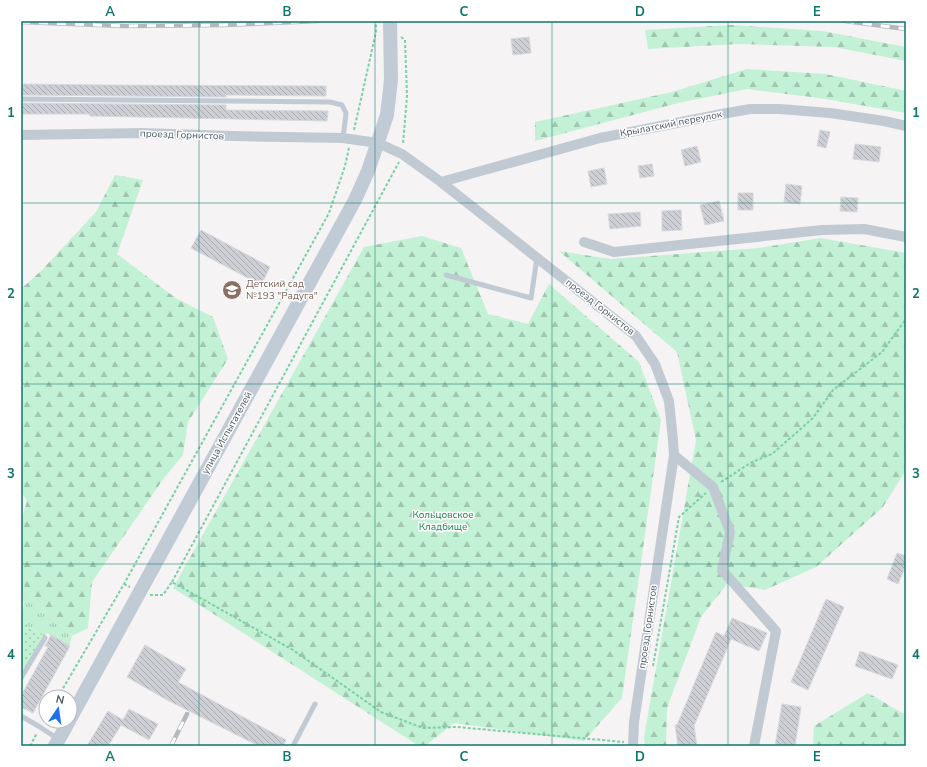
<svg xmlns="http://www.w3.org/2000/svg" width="927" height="767" viewBox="0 0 927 767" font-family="'Nunito Sans',sans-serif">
	<defs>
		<pattern id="grass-dots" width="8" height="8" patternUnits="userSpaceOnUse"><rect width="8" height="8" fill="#c3f1d5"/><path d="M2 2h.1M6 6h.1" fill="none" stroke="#a0c6b0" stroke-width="1.8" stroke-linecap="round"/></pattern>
		<pattern id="forest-firs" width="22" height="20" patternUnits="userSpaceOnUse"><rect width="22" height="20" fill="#c3f1d5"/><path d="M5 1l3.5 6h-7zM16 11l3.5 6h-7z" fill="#a0c6b0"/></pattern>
		<pattern id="park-tufts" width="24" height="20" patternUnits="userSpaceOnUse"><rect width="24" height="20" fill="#c3f1d5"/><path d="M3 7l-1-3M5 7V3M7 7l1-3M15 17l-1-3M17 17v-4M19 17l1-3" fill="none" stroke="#a0c6b0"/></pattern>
		<pattern id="building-back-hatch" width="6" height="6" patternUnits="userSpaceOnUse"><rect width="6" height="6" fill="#cdcfd5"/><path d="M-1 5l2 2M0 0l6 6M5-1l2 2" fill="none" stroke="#a8abb0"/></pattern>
	</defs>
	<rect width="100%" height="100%" fill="#f5f3f3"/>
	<path fill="url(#grass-dots)" d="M21 622 44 637 21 674Z"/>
	<path fill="url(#forest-firs)" d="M731 25 822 31 906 47V61L834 47 736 44 648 49 645 30Z
		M747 69 825 74 906 91V113L819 98 747 89 678 103 535 141V122L672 92Z
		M115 175 143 180 117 254 177 299 213 317 228 359 188 422 183 455 164 478 92 582 88 628 72 636 39 606 21 582V521L27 501 21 492V289L42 270 96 212Z
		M422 236 461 248 488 314 528 324 549 284 639 362 661 420 622 698 584 741 454 723 425 746H419L173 588 364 247Z
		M821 238 906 253V470L883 507 816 567 765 590 727 584 701 617 667 708 666 746H645L644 737 696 440 677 352 559 251 610 259 759 248Z
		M868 693 906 715V746H813L814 726Z"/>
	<path fill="url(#park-tufts)" d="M21 582 39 606 72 636 69 647 47 633 44 637 21 622C21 614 24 609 24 601L21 599Z"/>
	<path fill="url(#building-back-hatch)" stroke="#d7d9de" d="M529 37 531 53 513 55 511 39Z
		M21 84 108 85 326 86V96L226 95V97L21 95Z
		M21 103 226 105V110L328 111 327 121 90 116V114H21Z
		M820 130 830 132 826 148 817 146Z
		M855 144 881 147 879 162 853 159Z
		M697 146 701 162 685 166 681 150Z
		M652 164 654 176 640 178 638 166Z
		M604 168 607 184 591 187 588 171Z
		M786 184 802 186 800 204 784 202Z
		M738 193H753V210H738Z
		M841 197 858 198 857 212 840 211Z
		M719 201 724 221 705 225 700 205Z
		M681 210 682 230 662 231V211Z
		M640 212 641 226 610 229 608 214Z
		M201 230 270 267 261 285 191 248Z
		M897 553 906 556V565L898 584 887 579Z
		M826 599 844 607 808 690 791 682Z
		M732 618 767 633 759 651 731 639 694 726 697 746H678L675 725H677L716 632 724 636Z
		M51 635 70 646 33 713 21 707V696L48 647 45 646Z
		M145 645 186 669 178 682 286 740 283 746H259L169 701 127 677Z
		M860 651 898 665 892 679 855 666Z
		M782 704 801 707 795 746H775Z
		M129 709 158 724 149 740 121 725 108 746H87L108 711 123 720Z"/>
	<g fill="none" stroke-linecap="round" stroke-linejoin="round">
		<path stroke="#7ad0a6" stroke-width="2" stroke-dasharray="3 2" stroke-linecap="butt" d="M401 37 405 40 407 96 403 144
			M354 130 376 32V21
			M721 482 752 462 772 454 813 418 833 390 882 352 906 319
			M172 582 399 162
			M124 584 130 587
			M150 595H163L172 582 293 650 381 712 423 728 457 727 624 742
			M653 666 679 517 706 493
			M58 697 124 584 329 213 345 166 349 148
			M30 746 37 733"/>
		<path stroke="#c1cad2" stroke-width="5" d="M21 99 330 102 342 105 346 113 343 138
			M446 275 531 298 537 258
			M21 678 45 638
			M21 716 40 727 58 739
			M293 746 315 704"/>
		<path stroke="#c1cad2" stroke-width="10" d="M21 135 142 133 233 136 343 138 378 143 402 154 441 182 636 336 655 364 669 401 673 440 674 455 634 722 633 746
			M441 182 600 138 722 114 750 109H780L830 113 884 121 906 126
			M584 242 614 252 822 230 864 229 906 237
			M674 455 713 487 730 532 722 570 776 631 754 746"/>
		<path stroke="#c1cbd6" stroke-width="14" d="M70 719 355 200 368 171 387 115 391 80 390 21
			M55 746 69 721"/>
		<defs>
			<path id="rail" d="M845 21 906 29
				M21 22 124 26 224 25 318 21
				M171 746 187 714"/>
		</defs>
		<use href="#rail" stroke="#b5b8bd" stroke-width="4.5"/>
		<use href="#rail" stroke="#fff" stroke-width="3" stroke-dasharray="9" stroke-linecap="butt"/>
	</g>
	<path fill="none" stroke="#0f766e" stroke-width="1" stroke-opacity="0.55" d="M199 21V746M375 21V746M552 21V746M728 21V746M21 203H906M21 384H906M21 564H906"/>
	<defs>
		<symbol id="school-disc" viewBox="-11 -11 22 22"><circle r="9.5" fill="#8d6e63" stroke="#fff"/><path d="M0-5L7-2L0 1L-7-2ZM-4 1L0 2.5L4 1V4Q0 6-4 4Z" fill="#fff"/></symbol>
	</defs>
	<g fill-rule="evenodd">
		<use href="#school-disc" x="221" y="279" width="22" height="22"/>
	</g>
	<g text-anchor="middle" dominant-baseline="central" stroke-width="3" stroke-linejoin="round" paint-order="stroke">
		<g font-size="10" fill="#4a5661" stroke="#fff">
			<text transform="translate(671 124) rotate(-11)">Крылатский переулок</text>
			<text transform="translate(182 135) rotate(2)">проезд Горнистов</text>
			<text transform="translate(600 307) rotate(38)">проезд Горнистов</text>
			<text transform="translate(227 433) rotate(-61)">улица Испытателей</text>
			<text transform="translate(648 627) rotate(-82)">проезд Горнистов</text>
		</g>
		<g font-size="10" fill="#785e54" stroke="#fff" text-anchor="start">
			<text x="246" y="284">Детский сад<tspan x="246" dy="12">№193 "Радуга"</tspan></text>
		</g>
		<g font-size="10" fill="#17864f" stroke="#fff">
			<text x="443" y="515">Кольцовское<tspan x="443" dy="12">Кладбище</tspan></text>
		</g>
	</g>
	<rect width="927" height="767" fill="none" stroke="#ffffff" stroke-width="44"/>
	<g transform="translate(58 709) rotate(13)"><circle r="19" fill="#ffffff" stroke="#b7bbc0"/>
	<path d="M0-3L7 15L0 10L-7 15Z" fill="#1a73e8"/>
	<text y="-6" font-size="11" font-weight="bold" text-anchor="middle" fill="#4a5661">N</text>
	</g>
	<rect x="22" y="22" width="883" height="723" fill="none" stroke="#0f766e" stroke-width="1.5"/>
	<g font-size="13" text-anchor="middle" font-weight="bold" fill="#0f766e">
		<text x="110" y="16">A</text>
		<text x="287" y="16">B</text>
		<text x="464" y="16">C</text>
		<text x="640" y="16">D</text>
		<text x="817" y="16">E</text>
		<text x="11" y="117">1</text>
		<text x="916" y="117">1</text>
		<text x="11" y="298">2</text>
		<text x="916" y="298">2</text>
		<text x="11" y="478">3</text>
		<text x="916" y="478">3</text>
		<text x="11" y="659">4</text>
		<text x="916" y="659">4</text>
		<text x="110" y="761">A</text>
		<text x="287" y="761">B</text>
		<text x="464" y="761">C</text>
		<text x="640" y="761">D</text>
		<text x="817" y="761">E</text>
	</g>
</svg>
